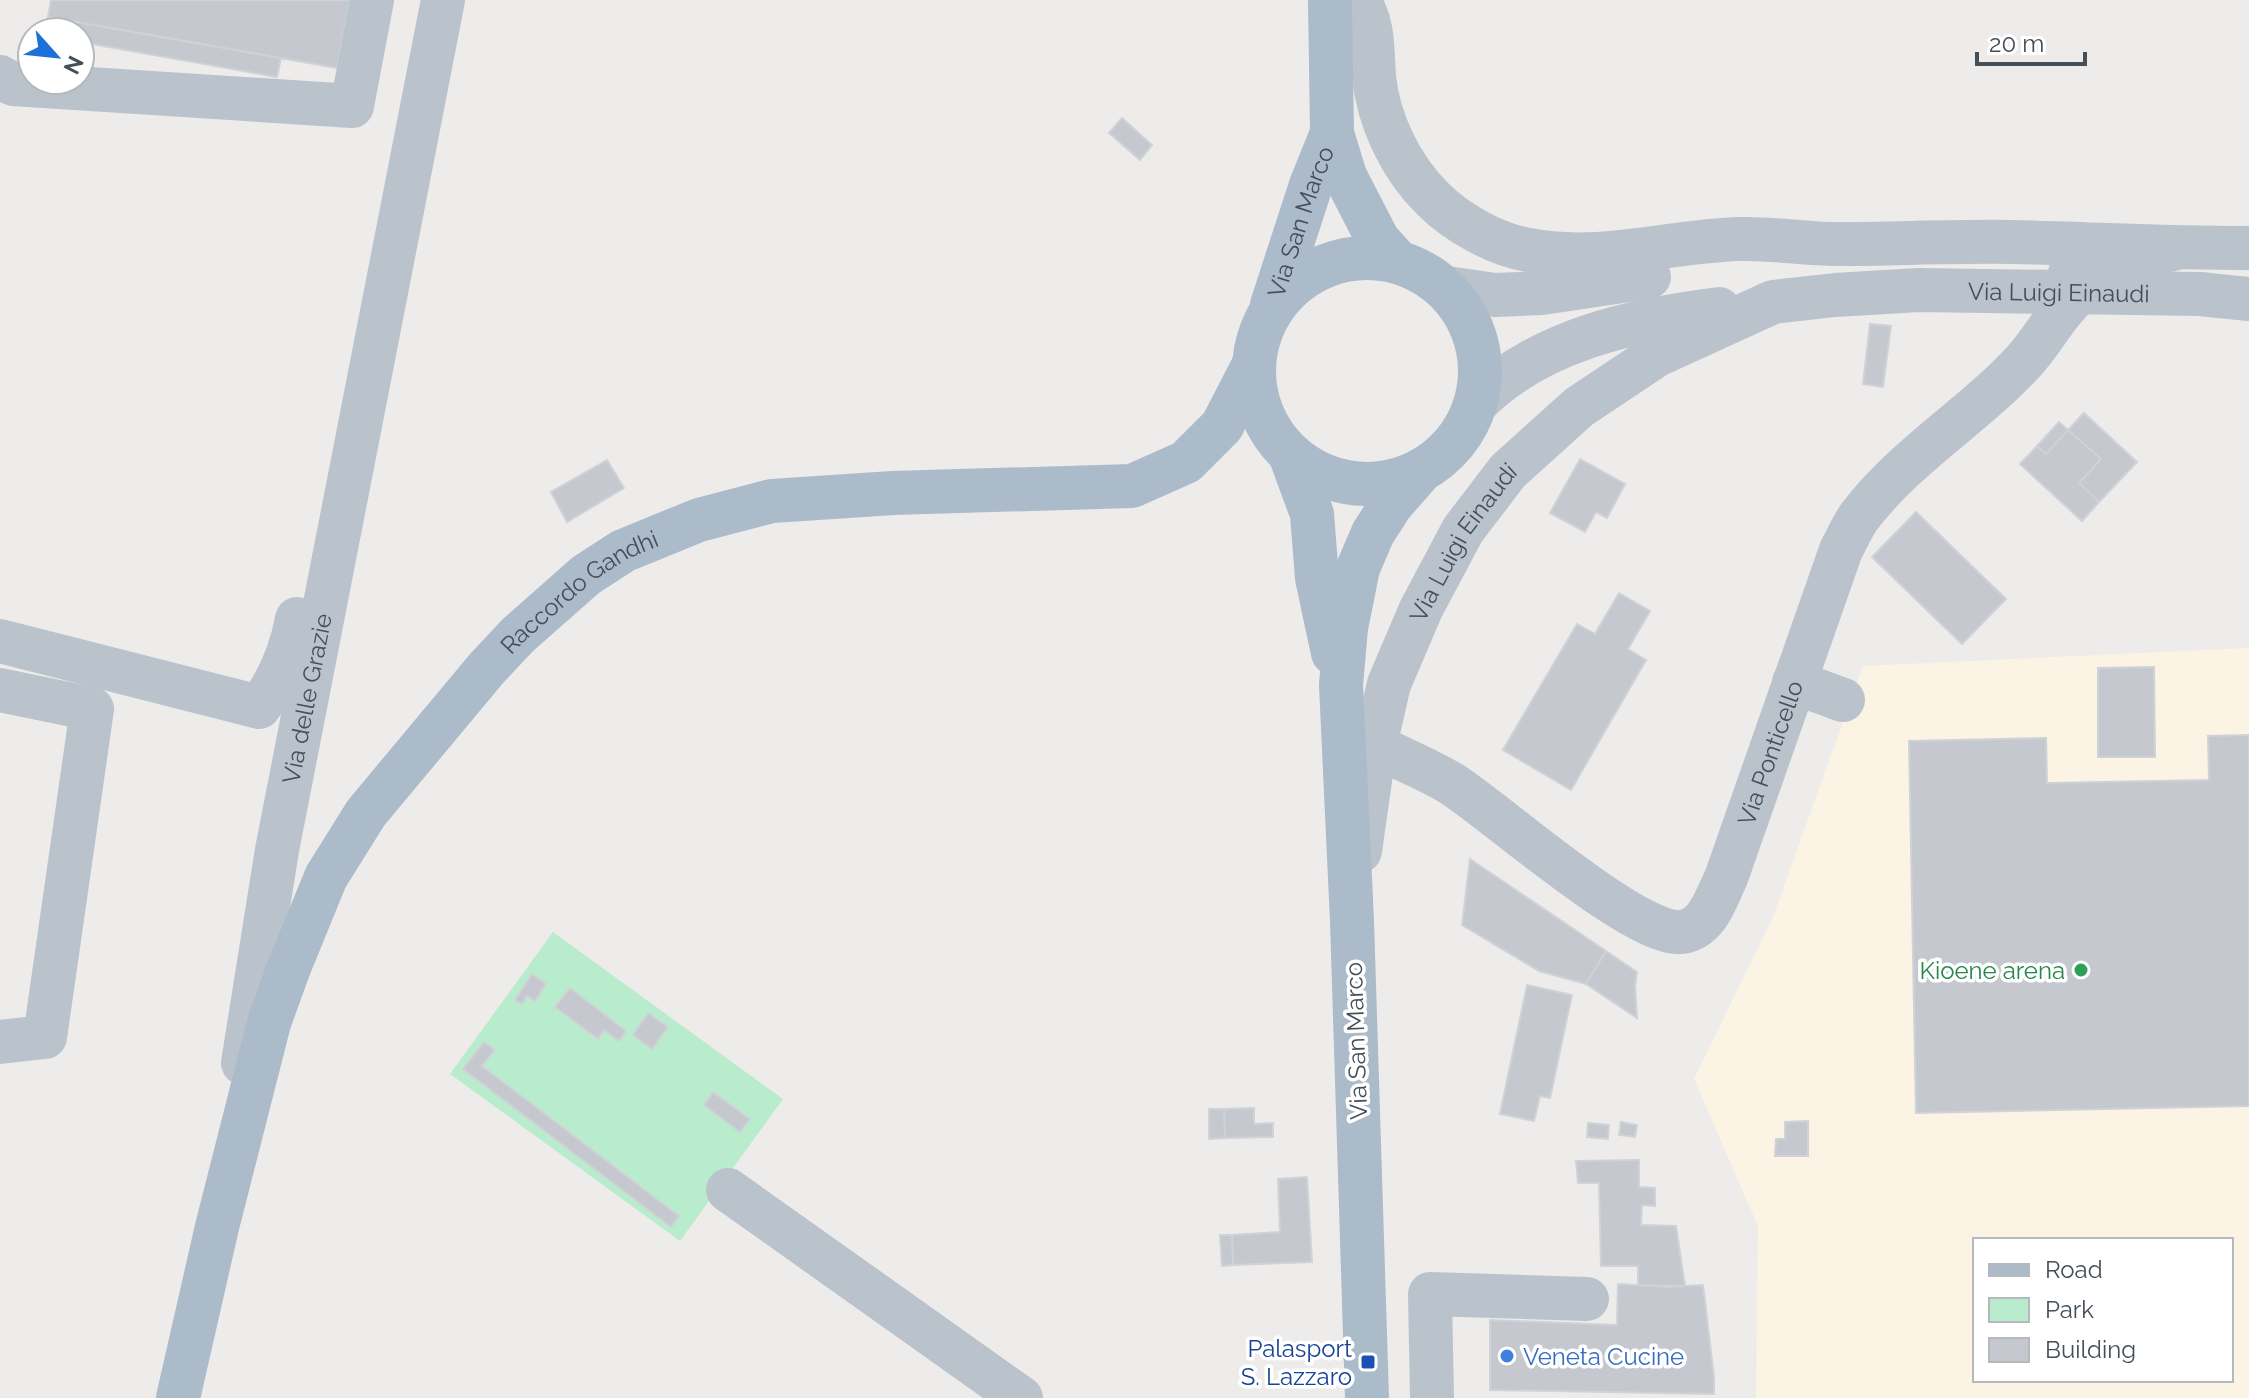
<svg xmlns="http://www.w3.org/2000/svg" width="2249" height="1398" viewBox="0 0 2249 1398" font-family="Raleway,sans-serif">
	<rect width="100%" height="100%" fill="#eeebeb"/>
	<path fill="#fbf3e3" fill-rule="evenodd" d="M2249 648V1398H1756L1758 1226 1694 1079 1773 917 1863 666ZM1975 1240H2231V1380H1975Z"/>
	<path fill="#b9eccc" d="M553 932 783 1099 680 1241 450 1074Z"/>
	<path fill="#c5c8ce" stroke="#cfd2d7" stroke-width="2" d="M51 0H350L337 68 48 17Z
		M48 17 281 58 277 77 80 42V32H45Z
		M1122 118 1152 145 1140 160 1109 133Z
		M1870 324 1891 326 1883 387 1863 384Z
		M2084 413 2137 462 2099 502 2079 483 2101 459 2068 430Z
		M2059 422 2068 430 2046 454 2037 446Z
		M2068 430 2101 459 2079 483 2099 502 2082 521 2020 464 2037 446 2046 454Z
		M1580 459 1625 484 1607 518 1596 512 1585 532 1550 513Z
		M607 460 624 488 567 522 551 492Z
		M1916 512 2006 599 1962 644 1872 557Z
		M1619 593 1650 611 1628 649 1646 660 1571 790 1503 750 1577 624 1595 634Z
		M2154 667 2155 757H2098V668Z
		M2249 735V1106L1916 1113 1909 741 2046 738 2047 783 2209 780 2208 736Z
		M1470 859 1606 951 1586 984 1539 971 1462 925Z
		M1606 951 1637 972 1635 985 1637 1018 1586 984Z
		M532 974 546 984 535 1001 527 996 522 1004 515 1000Z
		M1527 985 1572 995 1550 1098 1540 1096 1534 1121 1500 1114Z
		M570 988 626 1031 619 1041 604 1030 598 1039 555 1007Z
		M648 1013 668 1027 652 1049 633 1035Z
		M484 1042 495 1050 482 1066 679 1216 671 1227 463 1069Z
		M713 1092 750 1119 740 1132 704 1105Z
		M1254 1108V1124L1273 1123V1137L1225 1138 1224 1109Z
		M1209 1109H1224L1225 1138 1209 1139Z
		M1808 1121V1156H1775L1776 1139H1785V1122Z
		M1621 1122 1637 1125 1635 1137 1619 1135Z
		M1588 1123 1609 1125 1608 1139 1587 1137Z
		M1639 1160V1187L1655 1188V1206L1642 1205 1641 1225 1676 1226 1685 1286 1638 1285V1266H1601L1599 1183H1578L1576 1161Z
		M1307 1177 1312 1262 1233 1265 1232 1235 1280 1232 1278 1179Z
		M1220 1235H1232L1233 1265 1222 1266Z
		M1618 1284 1668 1287 1703 1285 1714 1377V1394L1490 1390V1320L1617 1325Z"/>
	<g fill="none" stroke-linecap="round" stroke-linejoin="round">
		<g stroke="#bac3cb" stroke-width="44">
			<path d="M1359 0C1374 25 1372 47 1374 76 1378 120 1401 168 1433 199 1457 223 1495 244 1528 250 1600 264 1668 241 1740 239 1772 238 1804 244 1837 244 1895 244 1954 241 2012 242 2091 244 2170 248 2249 248"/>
			<path d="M0 77 13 84 352 106 372 0"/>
			<path d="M1446 288 1495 295 1542 293 1649 277"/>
			<path d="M1476 403C1538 340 1633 320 1719 309"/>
			<path d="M0 641 259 707C279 681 291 651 297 619"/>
			<path d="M1794 682 1843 700"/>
			<path d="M0 690 92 709 45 1037 0 1042"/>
			<path id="s1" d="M1375 745C1400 759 1428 769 1452 784 1496 812 1637 938 1682 932 1708 928 1716 898 1726 878L1841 550C1847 539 1852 527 1859 517 1905 456 1974 416 2025 360 2045 338 2056 313 2079 293L2070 273C2104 261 2141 259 2176 248"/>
			<path id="s2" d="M1360 851 1375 745 1389 684 1421 609 1463 530 1508 471 1579 407 1657 355 1773 302 1835 295 1919 290 2200 294 2249 299"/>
			<path id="s3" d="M243 1063 277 850 443 0"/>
			<path d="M728 1190 1021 1398"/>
			<path d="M1432 1398 1430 1294 1587 1299"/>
		</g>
		<g stroke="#abbbca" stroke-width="44">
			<path d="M1330 0 1332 133 1345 176 1378 240 1397 261"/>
			<circle cx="1367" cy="371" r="113"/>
			<path id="s4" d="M1272 305 1311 185 1332 133"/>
			<path d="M1291 457 1312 514 1317 578 1333 653"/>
			<path id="s5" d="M178 1398 217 1227 269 1023 288 970 326 877 366 813 487 668 518 635 586 575 623 551 699 520 772 501 893 493 1132 486 1186 462 1222 426 1253 366"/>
			<path d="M1367 1398 1352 921 1341 685 1346 628 1358 568 1373 533 1391 505 1420 472"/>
		</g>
	</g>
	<circle fill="#2e9e5b" stroke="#fff" stroke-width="3" cx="2081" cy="970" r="8"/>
	<circle fill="#3f7fe0" stroke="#fff" stroke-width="3" cx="1507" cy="1356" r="8"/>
	<rect fill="#1a4fb4" stroke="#fff" stroke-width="3" x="1360" y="1354" width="16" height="16" rx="4"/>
	<g text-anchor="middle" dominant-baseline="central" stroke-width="7" stroke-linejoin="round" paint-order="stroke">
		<g font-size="24" fill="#454f58" stroke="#fff">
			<text stroke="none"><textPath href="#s4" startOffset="88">Via San Marco</textPath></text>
			<text stroke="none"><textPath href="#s2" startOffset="1018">Via Luigi Einaudi</textPath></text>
			<text stroke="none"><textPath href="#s2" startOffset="330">Via Luigi Einaudi</textPath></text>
			<text stroke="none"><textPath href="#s5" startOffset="928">Raccordo Gandhi</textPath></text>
			<text stroke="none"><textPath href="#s3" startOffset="370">Via delle Grazie</textPath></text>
			<text stroke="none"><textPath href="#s1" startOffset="568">Via Ponticello</textPath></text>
			<text transform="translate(1356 1041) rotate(-92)">Via San Marco</text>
		</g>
		<g font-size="24" fill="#27864d" stroke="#fff" text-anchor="end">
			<text x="2065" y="970">Kioene arena</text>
		</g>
		<g font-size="24" fill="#164399" stroke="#fff" text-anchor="end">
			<text x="1352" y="1348">Palasport<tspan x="1352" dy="28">S. Lazzaro</tspan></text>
		</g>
		<g font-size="24" fill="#366cbe" stroke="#fff" text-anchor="start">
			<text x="1523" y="1356">Veneta Cucine</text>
		</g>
	</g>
	<rect x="1973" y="1238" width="260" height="144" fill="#ffffff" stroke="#b5b9bc" stroke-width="2"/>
	<rect x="1989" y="1264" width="40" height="12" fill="#abbbca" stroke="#b5b9bc" stroke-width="2"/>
	<text x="2045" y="1278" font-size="24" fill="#454f58">Road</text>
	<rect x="1989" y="1298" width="40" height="24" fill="#b9eccc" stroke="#b5b9bc" stroke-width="2"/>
	<text x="2045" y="1318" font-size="24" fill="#454f58">Park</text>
	<rect x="1989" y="1338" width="40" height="24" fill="#c5c8ce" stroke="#b5b9bc" stroke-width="2"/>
	<text x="2045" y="1358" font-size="24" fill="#454f58">Building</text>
	<g transform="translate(56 56) rotate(117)"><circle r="38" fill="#ffffff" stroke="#b5b9bc" stroke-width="2"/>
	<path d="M0-6L14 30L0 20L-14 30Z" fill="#1d71d6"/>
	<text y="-12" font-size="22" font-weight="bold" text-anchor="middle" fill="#454f58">N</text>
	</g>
	<path d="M1977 52v12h108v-12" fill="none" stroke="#454f58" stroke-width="4"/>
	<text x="1989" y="52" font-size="24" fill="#454f58" stroke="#ffffff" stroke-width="6" paint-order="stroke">20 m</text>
</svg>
